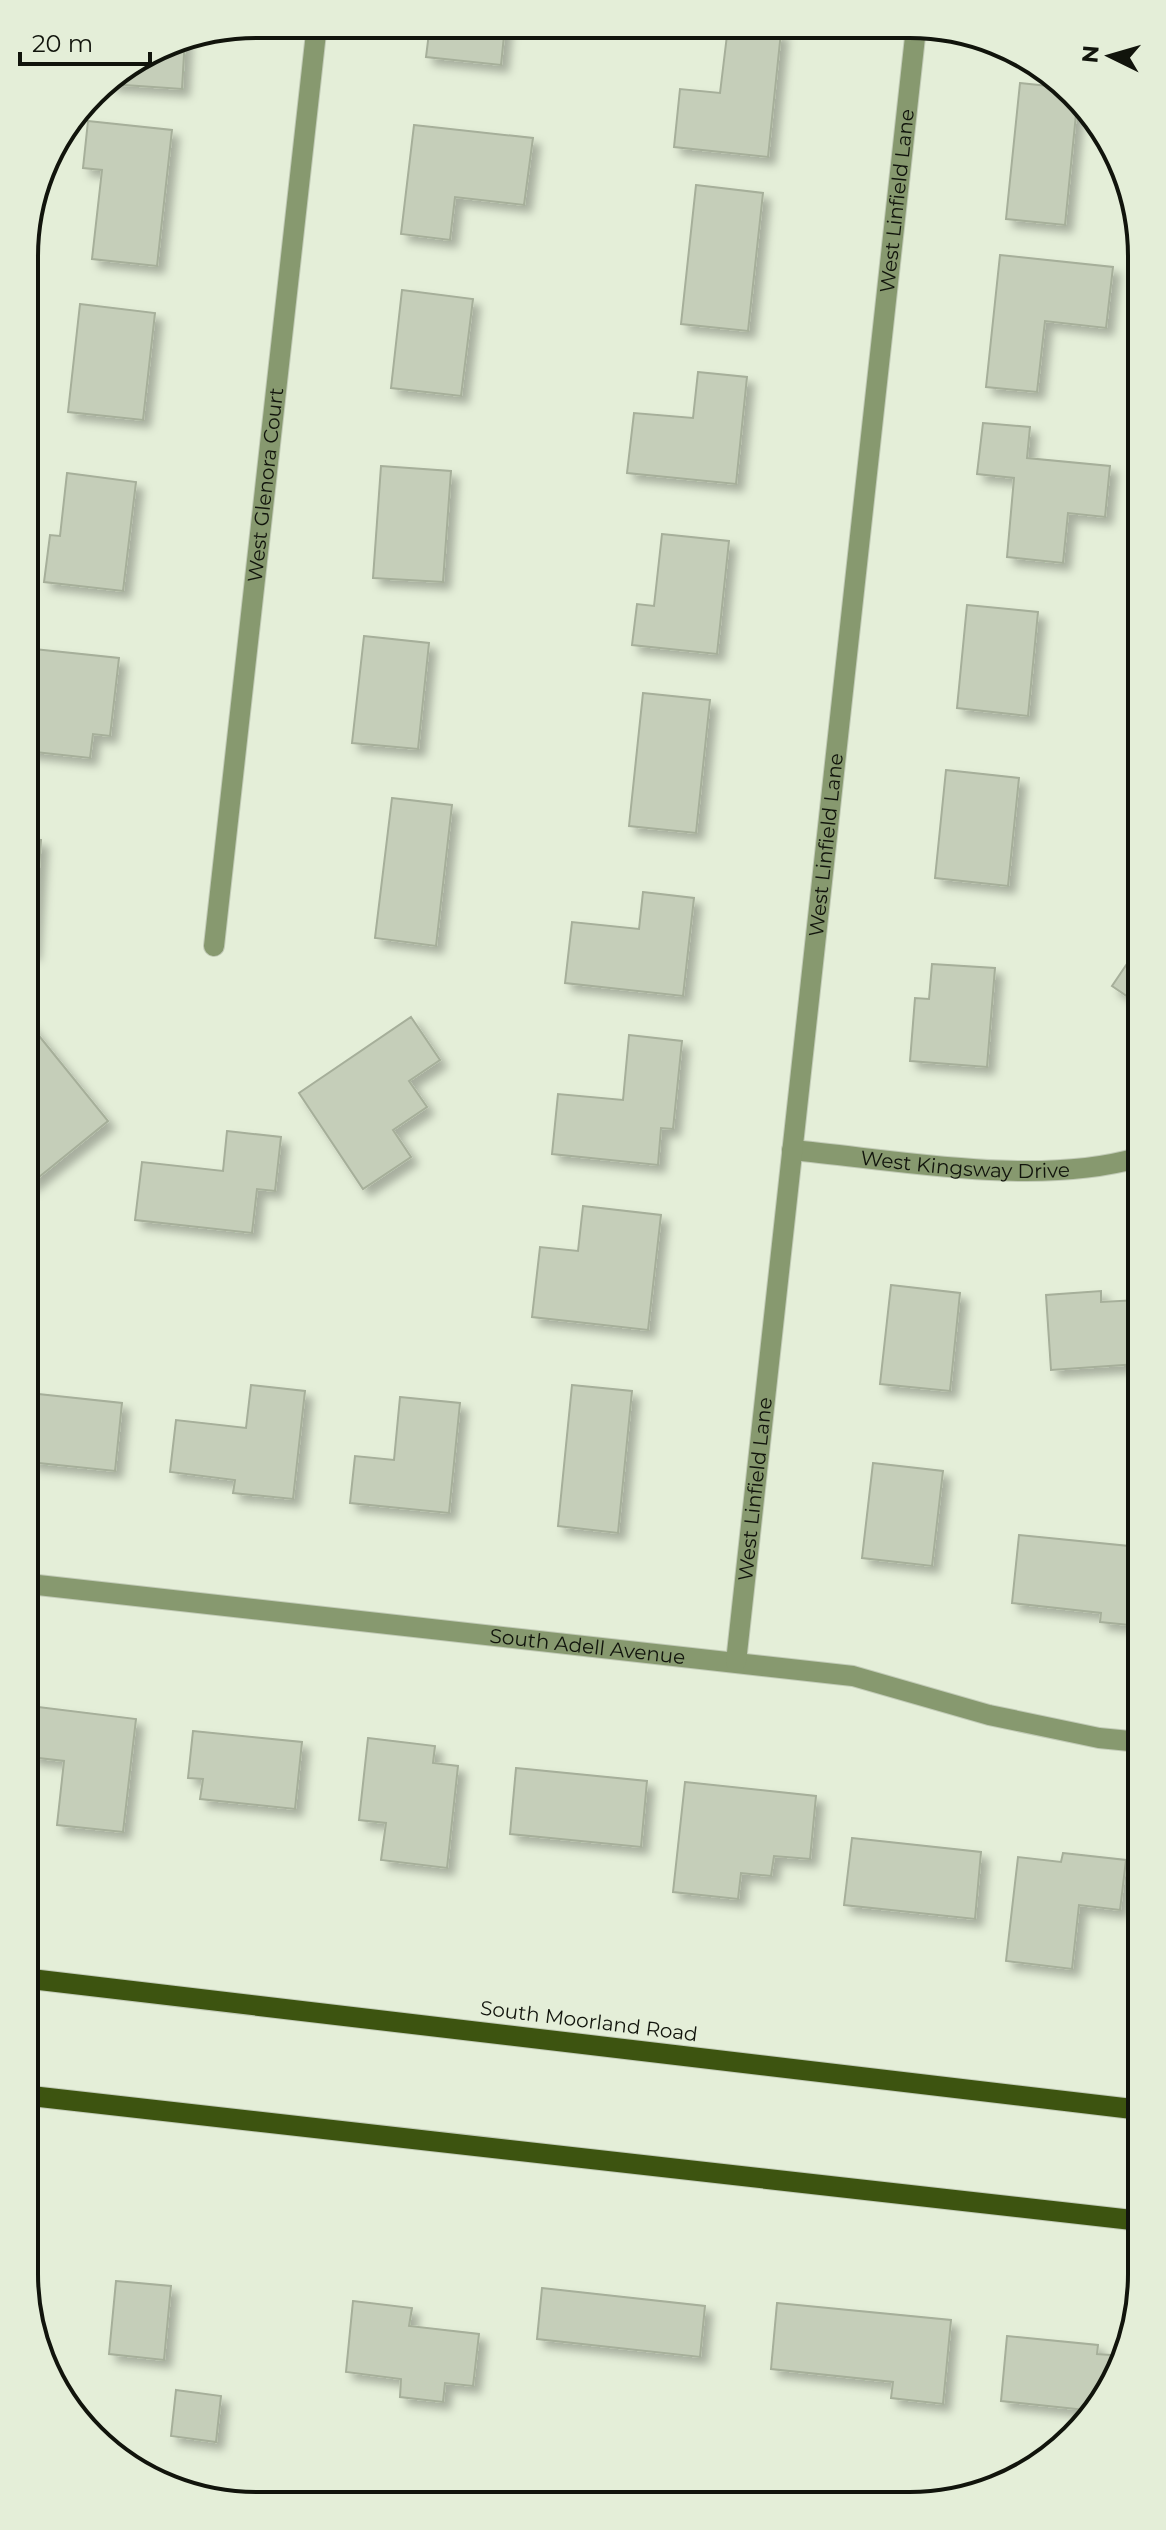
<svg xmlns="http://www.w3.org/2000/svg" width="1166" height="2530" viewBox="0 0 1166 2530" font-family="Montserrat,sans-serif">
	<defs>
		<filter id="shadow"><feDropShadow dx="7" dy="7" stdDeviation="4" flood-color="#0004"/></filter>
	</defs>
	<rect width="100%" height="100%" fill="#e4eed8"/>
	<path fill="#c5ceb9" stroke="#a6af9a" stroke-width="2" filter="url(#shadow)" d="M430 25 505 26 501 65 426 57Z
		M728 27 781 32 768 157 674 147 680 89 720 93Z
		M185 38 182 89 110 84 111 77 168 41Z
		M1020 83 1067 88 1077 104 1065 225 1006 219Z
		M88 121 172 130 157 266 92 259 102 170 83 168Z
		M414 125 533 138 524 205 455 197 450 240 401 234Z
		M696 185 763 193 748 331 681 324Z
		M1000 255 1113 267 1106 328 1045 321 1037 392 986 387Z
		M402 290 473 299 461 396 391 388Z
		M80 304 155 313 143 420 68 412Z
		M698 372 747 377 736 484 627 473 634 413 693 418Z
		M983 423 1030 427 1027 458 1110 466 1105 517 1068 513 1063 563 1007 557 1014 478 977 474Z
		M381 466 451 471 443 582 373 578Z
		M67 473 136 482 123 591 44 582 50 535 60 536Z
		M662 534 729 541 717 654 632 645 637 604 654 606Z
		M967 605 1038 612 1028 716 957 708Z
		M364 636 429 643 418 749 352 743Z
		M34 649 119 658 110 736 93 734 90 758 26 751V694Z
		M643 693 710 700 696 833 629 826Z
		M946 770 1019 778 1008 886 935 878Z
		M392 798 452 805 436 946 375 938Z
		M27 839 41 840 33 953 27 952Z
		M643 892 694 898 683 996 565 983 572 922 639 929Z
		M1137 949V1003L1112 986Z
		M932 964 995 968 987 1067 910 1061 915 998 929 999Z
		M411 1017 440 1060 409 1081 427 1107 393 1130 411 1157 363 1189 299 1093Z
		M27 1021 108 1121 28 1186V1104Z
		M629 1035 682 1041 673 1129 661 1128 658 1165 552 1154 558 1094 623 1100Z
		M227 1131 281 1137 275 1191 257 1189 252 1233 135 1220 142 1162 223 1171Z
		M583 1206 661 1215 648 1330 532 1317 540 1247 578 1251Z
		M891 1285 960 1293 950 1391 880 1384Z
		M1101 1291V1302L1138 1300V1364L1051 1370 1046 1295Z
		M251 1385 305 1391 293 1499 233 1493 235 1480 170 1472 176 1420 246 1428Z
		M572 1385 632 1391 618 1533 558 1526Z
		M29 1393 122 1403 115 1471 29 1462Z
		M400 1397 460 1403 449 1513 350 1503 355 1456 394 1460Z
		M873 1463 943 1471 932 1566 862 1558Z
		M1019 1535 1139 1547V1626L1100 1622 1101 1613 1012 1603Z
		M30 1706 136 1719 123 1832 57 1825 64 1761 30 1757Z
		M193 1731 302 1742 295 1809 200 1799 203 1779 188 1778Z
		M368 1738 435 1746 433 1763 458 1766 447 1868 381 1860 386 1823 359 1820Z
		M516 1768 647 1781 641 1847 510 1834Z
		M685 1782 816 1796 810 1859 774 1856 771 1876 741 1873 738 1899 673 1892Z
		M852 1838 981 1852 975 1919 844 1905Z
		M1063 1853 1126 1860 1120 1910 1079 1905 1072 1969 1006 1961 1018 1857 1061 1862Z
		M116 2281 171 2286 164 2360 109 2354Z
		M542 2288 705 2306 700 2357 537 2339Z
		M353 2301 412 2308 409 2326 479 2334 473 2386 445 2383 443 2402 400 2397 401 2379 346 2372Z
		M777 2303 951 2320 943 2404 891 2398 893 2382 771 2369Z
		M1007 2336 1098 2345 1097 2354 1126 2356 1095 2411 1001 2401Z
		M176 2390 221 2396 216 2442 171 2436Z"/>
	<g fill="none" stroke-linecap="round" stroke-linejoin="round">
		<defs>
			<g id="minor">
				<path id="s1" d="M214 946 317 24"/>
				<path id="s2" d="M792 1150C898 1160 1035 1187 1137 1158"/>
				<path id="s3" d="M29 1584 853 1676 989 1715 1099 1738 1140 1742"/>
				<path id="s4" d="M736 1662 916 28"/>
			</g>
			<path id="major" d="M31 1979 1141 2110
				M31 2096 1141 2221"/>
		</defs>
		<use href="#minor" stroke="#c2cbb7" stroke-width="22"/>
		<use href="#major" stroke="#c2cbb7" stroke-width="22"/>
		<use href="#minor" stroke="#87996f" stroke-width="20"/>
		<use href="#major" stroke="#3d5410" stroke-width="20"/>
	</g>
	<g text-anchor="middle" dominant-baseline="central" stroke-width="6" stroke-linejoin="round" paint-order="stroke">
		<g font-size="20" fill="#11140c" stroke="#e4eed8">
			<text stroke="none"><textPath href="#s4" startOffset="1470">West Linfield Lane</textPath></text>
			<text stroke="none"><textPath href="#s1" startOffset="464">West Glenora Court</textPath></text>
			<text stroke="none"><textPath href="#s4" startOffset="822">West Linfield Lane</textPath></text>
			<text stroke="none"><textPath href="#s2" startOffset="174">West Kingsway Drive</textPath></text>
			<text stroke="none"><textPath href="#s4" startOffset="174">West Linfield Lane</textPath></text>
			<text stroke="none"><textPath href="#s3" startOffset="562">South Adell Avenue</textPath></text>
			<text transform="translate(589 2021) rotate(7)">South Moorland Road</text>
		</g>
	</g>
	<path d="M0 0H1166V2530H0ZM256 38H910A218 218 0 0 1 1128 256V2274A218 218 0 0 1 910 2492H256A218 218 0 0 1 38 2274V256A218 218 0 0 1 256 38Z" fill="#e4eed8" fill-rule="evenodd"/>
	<path fill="none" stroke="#11140c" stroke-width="4" d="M256 38H910A218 218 0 0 1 1128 256V2274A218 218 0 0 1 910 2492H256A218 218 0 0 1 38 2274V256A218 218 0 0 1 256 38Z"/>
	<g transform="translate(1110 56) rotate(275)" stroke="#e4eed8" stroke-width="6" paint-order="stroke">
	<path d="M0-6L14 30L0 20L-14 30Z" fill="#11140c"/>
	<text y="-12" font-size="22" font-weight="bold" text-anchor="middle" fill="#11140c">N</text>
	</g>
	<path d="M20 52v12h130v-12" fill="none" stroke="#11140c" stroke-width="4"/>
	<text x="32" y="52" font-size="24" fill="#11140c" stroke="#e4eed8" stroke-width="6" paint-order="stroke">20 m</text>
</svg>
